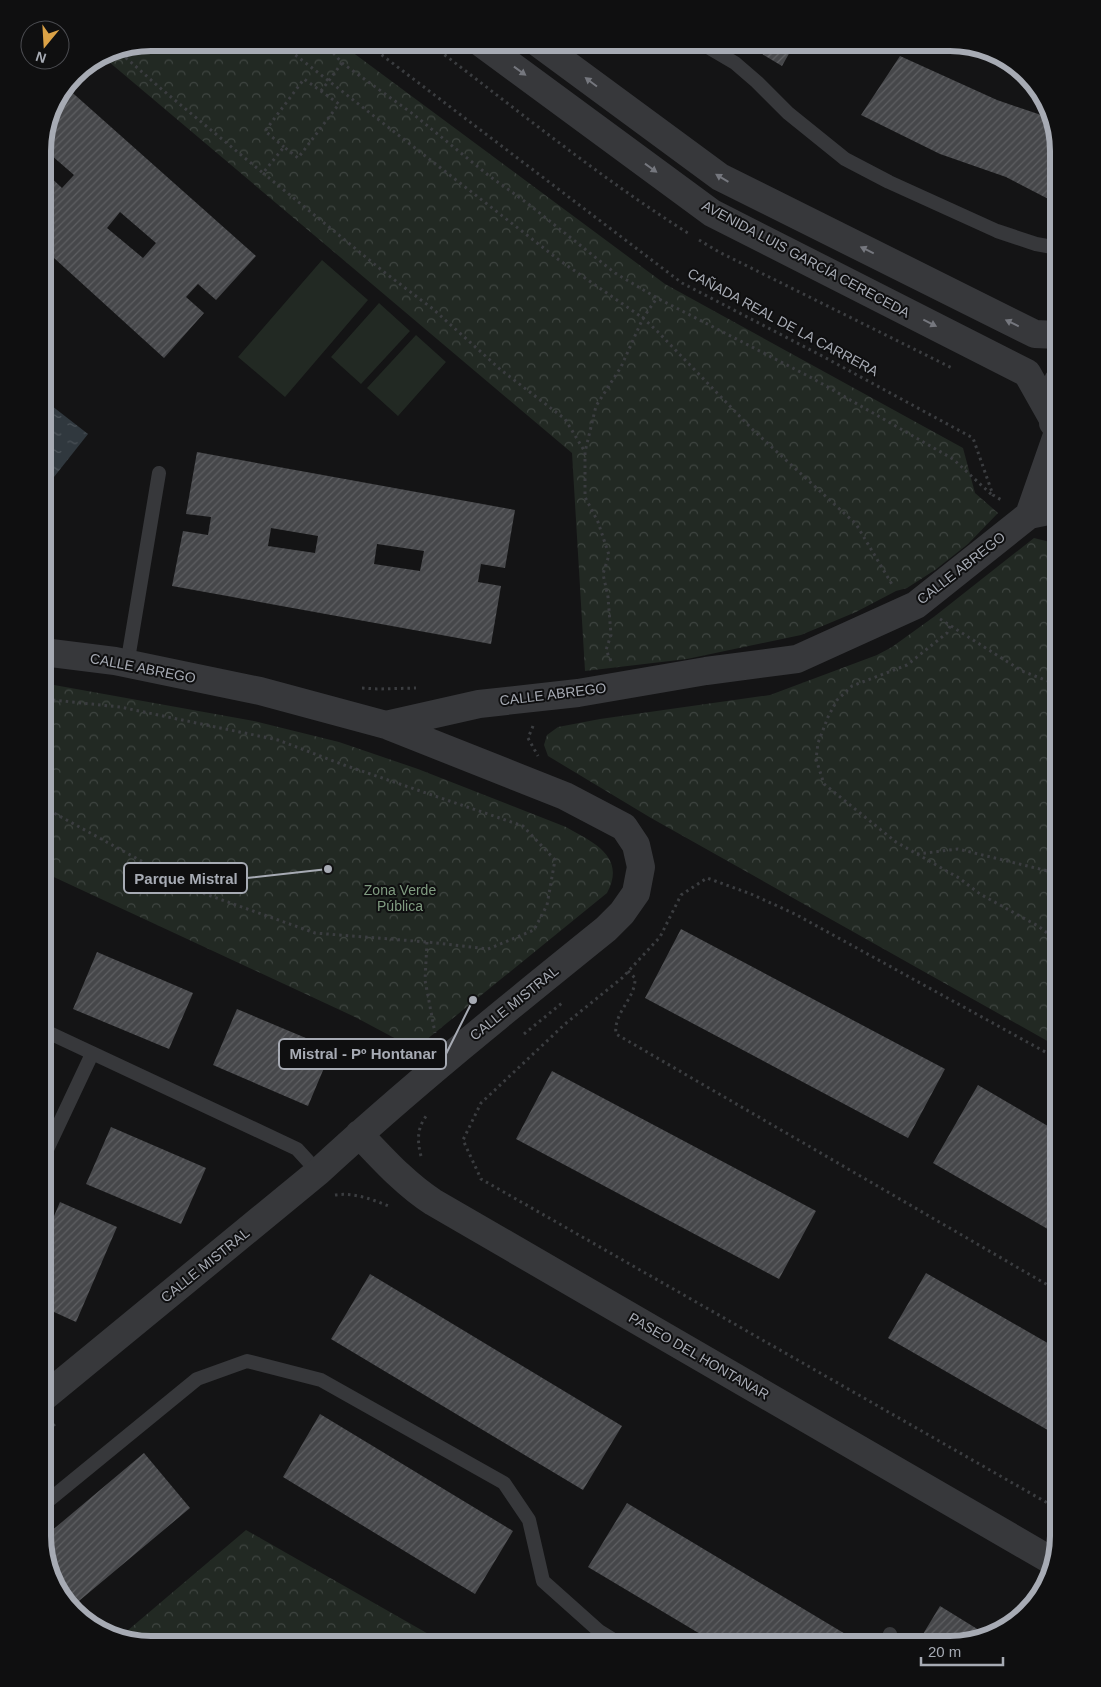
<svg xmlns="http://www.w3.org/2000/svg" width="1101" height="1687" viewBox="0 0 1101 1687" font-family="Helvetica,sans-serif">
	<defs>
		<pattern id="park-crowns" width="20" height="18" patternUnits="userSpaceOnUse" patternTransform="scale(1.25)"><rect width="20" height="18" fill="#222923"/><path d="M2 6a3 3 0 1 1 6 0M12 15a3 3 0 1 1 6 0" fill="none" stroke="#3f4541"/></pattern>
		<pattern id="water-ripples" width="26" height="14" patternUnits="userSpaceOnUse" patternTransform="scale(1.25)"><rect width="26" height="14" fill="#30383e"/><path d="M2 4q2-2 4 0t4 0M15 11q2-2 4 0t4 0" fill="none" stroke="#4b5258"/></pattern>
		<pattern id="building-hatch" width="6" height="6" patternUnits="userSpaceOnUse" patternTransform="scale(1.25)"><rect width="6" height="6" fill="#46474a"/><path d="M-1 1l2-2M0 6l6-6M5 7l2-2" fill="none" stroke="#5e5f62"/></pattern>
	</defs>
	<rect width="100%" height="100%" fill="#141415"/>
	<path fill="#222923" d="M322 260 368 300 285 397 238 357Z
		M379 303 410 331 361 384 331 357Z
		M416 335 446 362 398 416 367 388Z"/>
	<path fill="url(#park-crowns)" d="M151 43H340L665 284 963 448 975 493 998 513 968 544 935 570 907 588 896 591 856 612 801 635 687 659 585 671 572 453 102 56 110 51Z
		M1034 538 1058 544V1047L651 818 548 756 544 745 547 735 558 727 600 719 770 695 877 655 892 647 935 616Z
		M43 683 254 721 339 742 418 769 566 827C592 842 627 856 607 893L415 1049 355 1017 43 872Z
		M246 1530 446 1644H144L120 1637Z"/>
	<path fill="url(#water-ripples)" d="M43 399 88 434 50 482 43 476Z"/>
	<path fill="url(#building-hatch)" fill-rule="evenodd" d="M744 43H795L782 66Z
		M900 56 997 100 1050 118 1058 151V204L1006 177 940 154 861 115Z
		M66 87 256 256 216 300 198 284 186 297 204 313 164 358 43 248V170L62 188 74 175 43 148 51 109ZM120 212 156 243 143 258 107 228Z
		M197 452 515 510 505 568 481 564 478 582 501 586 491 644 172 586 183 531 208 535 211 517 186 514ZM271 528 318 536 315 553 268 546ZM377 544 424 551 420 571 374 564Z
		M43 917 50 920 43 937Z
		M681 929 945 1069 908 1138 645 998Z
		M97 952 193 993 169 1049 73 1009Z
		M237 1009 332 1049 308 1106 213 1065Z
		M552 1071 816 1211 779 1279 516 1139Z
		M978 1085 1058 1132V1235L933 1163Z
		M111 1127 206 1168 181 1224 86 1184Z
		M60 1202 117 1227 76 1322 43 1307V1242Z
		M926 1273 1058 1349V1436L888 1338Z
		M370 1274 622 1426 583 1490 331 1339Z
		M320 1414 513 1531 475 1594 283 1477Z
		M144 1453 190 1508 73 1606 57 1590 43 1538Z
		M627 1503 862 1644H717L588 1567Z
		M940 1606 987 1635 950 1644H917Z
		M555 1634 572 1644H549Z"/>
	<g fill="none" stroke-linecap="round" stroke-linejoin="round">
		<path stroke="#3b3d40" stroke-width="3" stroke-dasharray="2.5 4" stroke-linecap="butt" d="M280 43 559 260 643 318 658 332 753 430 856 524 893 586
			M325 43 342 63 413 114 488 175 527 203 615 273 657 298 812 378 953 459 992 495
			M366 43 682 283 824 357 973 438 993 495 1003 501
			M429 43C515 108 600 178 691 235
			M116 49 159 87 263 173 284 147 298 158 339 104 304 79 265 131 284 147
			M321 91 342 63
			M263 173 384 272 433 309 501 370 565 419 585 452
			M699 240 719 252 952 368
			M940 619 1022 671 1058 685
			M950 626 947 633 907 665 852 686 837 700 828 717 818 743 816 759 824 784 896 842 959 878 980 894 1038 926 1058 941
			M611 661 606 650 611 635 608 597 603 574 609 555 598 522 585 497V452L596 406 621 367 643 318 657 298
			M362 688 377 689 416 688
			M533 726 528 738 538 756
			M43 807 194 890 315 933 427 942 488 949 534 930 547 905 555 860 523 826 344 765 278 740 120 707 43 699
			M917 854 958 849 1052 872 1058 871
			M427 942 425 980 435 1033
			M628 971 635 978C636 998 613 1013 616 1034L1058 1291
			M524 1034 562 1003
			M421 1156C417 1141 417 1127 427 1115
			M335 1195C354 1192 374 1200 391 1207
			M43 1434 55 1424
			M1058 1509 481 1179 463 1140 481 1103 565 1024 622 978 660 937 681 895 707 878 751 894 795 914 1058 1059"/>
		<path stroke="#37383b" stroke-width="14" d="M701 43 735 63 757 82 788 113 845 159 889 182 997 231 1036 244 1058 248
			M127 665 159 473
			M43 1030 297 1149 318 1172
			M43 1158 92 1054
			M43 1505 197 1379 247 1361 321 1380 504 1483 529 1520 543 1581 599 1631 620 1644
			M886 1644 890 1634"/>
		<path stroke="#37383b" stroke-width="28" d="M481 43 712 213 1027 373 1053 419
			M538 43 720 177 1035 334 1058 335
			M1053 423 1054 400 1058 381
			M1029 515 1056 438
			M386 725 479 704 578 693 706 671 797 659 916 605 1029 515 1058 509
			M359 1134C382 1158 405 1184 433 1202L1052 1561
			M43 1398 318 1172C410 1087 508 1008 606 929L622 913 636 893 641 867 636 845 624 827 565 796 386 725 260 691 115 661 43 652"/>
	</g>
	<defs><path id="oneway-solid" d="M-6-.8H1V-3.2L6.5 0L1 3.2V.8H-6Z" transform="scale(1.25)"/></defs>
	<g fill="#75777e">
		<use href="#oneway-solid" transform="translate(520 71) rotate(36)"/>
		<use href="#oneway-solid" transform="translate(591 82) rotate(-143)"/>
		<use href="#oneway-solid" transform="translate(651 168) rotate(36)"/>
		<use href="#oneway-solid" transform="translate(722 178) rotate(-149)"/>
		<use href="#oneway-solid" transform="translate(867 250) rotate(-154)"/>
		<use href="#oneway-solid" transform="translate(930 323) rotate(27)"/>
		<use href="#oneway-solid" transform="translate(1012 323) rotate(-154)"/>
	</g>
	<g text-anchor="middle" dominant-baseline="central" stroke-width="4" stroke-linejoin="round" paint-order="stroke">
		<g font-size="14" fill="#a7abb4" stroke="#0f0f10">
			<text transform="translate(806 259) rotate(28)">AVENIDA LUIS GARCÍA CERECEDA</text>
			<text transform="translate(783 322) rotate(28)">CAÑADA REAL DE LA CARRERA</text>
			<text transform="translate(961 568) rotate(-38)">CALLE ABREGO</text>
			<text transform="translate(143 668) rotate(11)">CALLE ABREGO</text>
			<text transform="translate(553 694) rotate(-7)">CALLE ABREGO</text>
			<text transform="translate(514 1003) rotate(-39)">CALLE MISTRAL</text>
			<text transform="translate(205 1265) rotate(-39)">CALLE MISTRAL</text>
			<text transform="translate(699 1356) rotate(30)">PASEO DEL HONTANAR</text>
		</g>
		<g font-size="14" fill="#809c81" stroke="#0f0f10">
			<text x="400" y="890">Zona Verde<tspan x="400" dy="16">Pública</tspan></text>
		</g>
	</g>
	<path d="M0 0H1101V1687H0ZM151 51H950A100 100 0 0 1 1050 151V1536A100 100 0 0 1 950 1636H151A100 100 0 0 1 51 1536V151A100 100 0 0 1 151 51Z" fill="#0f0f10" fill-rule="evenodd"/>
	<path fill="none" stroke="#a7abb4" stroke-width="6" d="M151 51H950A100 100 0 0 1 1050 151V1536A100 100 0 0 1 950 1636H151A100 100 0 0 1 51 1536V151A100 100 0 0 1 151 51Z"/>
	<path fill="none" stroke="#a7abb4" stroke-width="2" d="M328 869L247 878M473 1000L446 1054"/>
	<g fill="#a7abb4" stroke="#0f0f10" stroke-width="2">
		<circle cx="328" cy="869" r="5"/>
		<circle cx="473" cy="1000" r="5"/>
	</g>
	<g fill="#0f0f10" stroke="#a7abb4" stroke-width="2">
		<rect x="124" y="863" width="123" height="30" rx="5"/>
		<rect x="279" y="1039" width="167" height="30" rx="5"/>
	</g>
	<g font-size="15" text-anchor="middle" font-weight="bold" fill="#a7abb4">
		<text x="186" y="884">Parque Mistral</text>
		<text x="363" y="1059">Mistral - Pº Hontanar</text>
	</g>
	<g transform="translate(45 45) rotate(198)"><circle r="24" fill="#0f0f10" stroke="#4c4d52"/>
	<path d="M0-4L9 19L0 12L-9 19Z" fill="#dba246"/>
	<text y="-8" font-size="14" font-weight="bold" text-anchor="middle" fill="#a7abb4">N</text>
	</g>
	<path d="M921 1657v8h82v-8" fill="none" stroke="#a7abb4" stroke-width="2.5"/>
	<text x="928" y="1657" font-size="15" fill="#a7abb4" stroke="#0f0f10" stroke-width="4" paint-order="stroke">20 m</text>
</svg>
